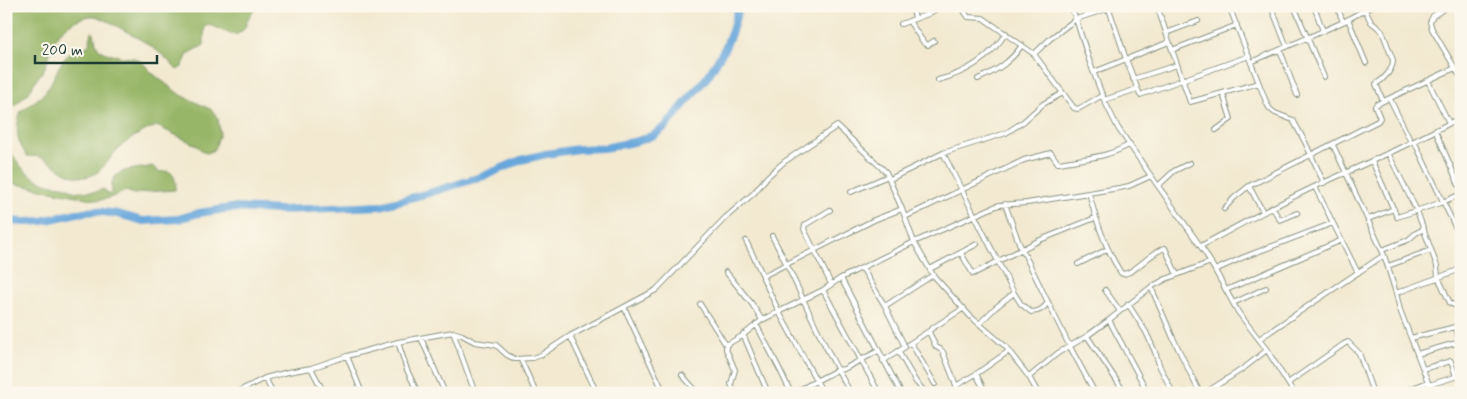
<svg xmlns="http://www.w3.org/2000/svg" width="1467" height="399" viewBox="0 0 1467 399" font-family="Mynerve,sans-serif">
	<rect width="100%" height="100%" fill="#fbf7ec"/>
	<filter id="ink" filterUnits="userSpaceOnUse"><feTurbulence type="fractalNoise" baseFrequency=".02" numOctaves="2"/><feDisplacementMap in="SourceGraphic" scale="10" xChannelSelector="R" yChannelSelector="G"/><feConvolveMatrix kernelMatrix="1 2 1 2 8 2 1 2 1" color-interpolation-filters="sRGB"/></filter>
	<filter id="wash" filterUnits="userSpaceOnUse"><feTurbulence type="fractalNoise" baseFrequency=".0096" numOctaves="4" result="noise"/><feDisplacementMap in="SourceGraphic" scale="20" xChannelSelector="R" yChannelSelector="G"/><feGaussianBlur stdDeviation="1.12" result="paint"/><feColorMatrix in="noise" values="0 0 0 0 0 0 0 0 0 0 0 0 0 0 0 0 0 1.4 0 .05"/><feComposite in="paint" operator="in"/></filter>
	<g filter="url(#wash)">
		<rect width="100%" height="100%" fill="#f2e9d0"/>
		<path fill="#98b668" stroke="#5c7a4e" d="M6 6H259C255 10 250 14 248 19 246 23 246 27 243 30 232 43 217 22 205 26L204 33V45L188 54 182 67 177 70C161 51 144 41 122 29 113 24 104 18 94 16 82 15 64 26 58 35 51 46 49 60 43 71 41 74 38 77 36 80 33 85 32 89 28 93 20 102 10 106 6 119Z
			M92 32 94 33 96 43 99 49 106 53 122 57 134 58 142 62 152 73 179 94 212 110 218 119 220 133 215 148 212 151 207 153 202 151 196 145 157 126C144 130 131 138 120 147 108 158 101 178 81 177 65 177 54 161 39 157 35 156 31 157 27 156 16 140 15 129 21 111 30 104 42 98 48 88 54 79 58 66 65 58 72 50 81 51 89 45Z
			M6 137C10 158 28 179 49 184 55 186 64 185 69 188 71 189 73 191 75 192L79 191 95 192 104 189 107 194H110L112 192C108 166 136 171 152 166L160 172 167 171 173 174 176 183 175 190 146 192 134 194 126 191C116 195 108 200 97 200L6 182Z"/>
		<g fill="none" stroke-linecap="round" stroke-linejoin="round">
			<path stroke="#69a7db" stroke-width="8" d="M6 221 26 222 42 221 77 213 96 211 118 214 143 221 178 219 199 213 231 208 282 210 381 206 432 192 484 176 521 160 546 154 578 149 604 148 638 141 654 135 666 126 708 76 725 48 732 31 739 6"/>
		</g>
	</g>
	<g filter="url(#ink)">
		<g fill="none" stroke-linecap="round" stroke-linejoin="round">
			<defs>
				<path id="street" d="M912 6 915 18
					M961 6 968 17 983 18 1034 54 1074 108 1078 109 1103 95
					M1070 6 1076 19 1090 63 1104 100 1118 128 1151 176 1206 254 1238 312 1267 350 1294 393
					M1157 6 1190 102 1259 83
					M1229 6 1267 104 1270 109 1275 113 1293 120 1305 142 1324 183
					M1254 6 1255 8
					M1271 6 1287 47
					M1294 6 1324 77
					M1314 6 1323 31
					M1337 6 1343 22
					M1448 6 1433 16 1430 22 1432 29 1461 78
					M1109 9 1126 59 1140 95 1249 56
					M1365 10 1371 22 1382 31 1393 60C1393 70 1384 79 1376 84L1383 101
					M1348 19 1366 63
					M909 21 924 43 928 45 934 41
					M901 24 928 14 941 6
					M1166 33 1198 21
					M1172 50 1237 25
					M1280 50 1297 95
					M1034 54 1051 38 1076 19 1116 6
					M1251 62 1307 38 1343 22 1372 6
					M1094 72 1169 42
					M978 79C996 71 1011 62 1022 45
					M1133 79 1177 65
					M938 80C966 73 990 58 1006 33
					M1428 81 1449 123
					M1390 99 1411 142
					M1104 100 1137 89
					M1454 121 1461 134
					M1216 130 1231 119 1223 94
					M1435 130 1461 190
					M1414 141 1461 239
					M1333 145 1384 255 1396 293 1400 310 1428 382 1433 393
					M943 153 1014 293 1021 304 1031 312C1039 312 1044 309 1048 302
					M1388 153 1417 211 1437 266 1438 277 1450 303 1454 305 1461 303
					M1372 161 1397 217 1443 202 1461 194
					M890 179 943 153 1006 133 1023 122 1043 104 1063 93
					M1158 186 1174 171 1190 163
					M1249 186 1263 212
					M1315 187 1358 273
					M851 192 888 176
					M1089 193C1096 221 1105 248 1121 273L1123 274C1136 273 1150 252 1165 248L1177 275
					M1005 204 1019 243 1069 345 1095 393
					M1272 207 1280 220 1297 213
					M1224 209 1234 198 1249 186 1378 121 1380 118 1375 106 1377 104 1455 68
					M830 210 805 225 804 229 831 284
					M905 217 1024 160 1051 153 1058 163H1060C1084 158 1108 158 1130 144
					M1368 219 1394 209
					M772 236C800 287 820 343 851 393
					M746 241 763 276
					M1201 246C1239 225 1277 204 1316 186 1365 164 1414 143 1461 117
					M1382 250 1408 240 1416 233 1424 229
					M961 253 973 274 1040 240 1095 218
					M1078 264 1108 249
					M1388 266 1431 250
					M862 268 885 306 905 347 883 361
					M930 269 977 244
					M1215 270 1244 257 1333 223
					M726 272 752 304 762 320
					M841 278 901 393
					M1151 287 1173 338 1200 393
					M823 290 879 393
					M1105 290 1120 311
					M1226 290 1342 240
					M1396 293 1461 269
					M1233 303 1266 288
					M700 304 726 345
					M1128 304 1146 332 1155 352 1160 367 1173 393
					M885 306 933 275
					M624 307 664 393
					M1109 320 1148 393
					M980 323 995 308 1014 293
					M756 324 780 370 791 393
					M453 332 475 393
					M743 334 768 393
					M570 336 597 393
					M1087 336 1125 393
					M421 338 445 393
					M1411 338 1455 327 1457 330 1459 343
					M1259 339 1384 255
					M398 342 407 370 418 393
					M911 343 935 384
					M909 344 929 331
					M898 351 916 382 926 393
					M1417 354 1452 344 1461 343
					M347 356 362 393
					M521 360 536 393
					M311 368 324 393
					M1423 369 1451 361 1456 377
					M976 374 986 393
					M682 375 698 393
					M1029 377 1058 353 1087 336 1109 320 1151 287 1166 279 1211 262
					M265 378 273 393
					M1288 383 1344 344 1348 342 1359 353 1373 393
					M1429 385 1461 375
					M956 386 979 372 1009 351
					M235 393 265 378 288 372 311 368 347 356 398 342 453 332 462 335 475 342 496 345 507 355 515 359 532 358 541 355 570 336 656 290 725 218 754 193 767 177 784 162 837 126 886 172 902 209 914 242 933 275 970 316 1005 346 1029 377 1038 393
					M735 393 731 384 735 370 726 349V345L742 336 762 320 823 290 841 278 914 242 994 207 999 205 1027 203 1119 188 1129 186 1151 176
					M794 393 816 381 837 370 844 369 878 351
					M823 393 779 312 763 278V276L874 220 902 209
					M959 393 943 352 940 349 936 347 929 332 931 329 964 308
					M1181 393 1185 392 1187 393
					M1205 393 1244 368 1267 350
					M1400 393 1428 382
					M1460 393 1461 392"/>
			</defs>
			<use href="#street" stroke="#889382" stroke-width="6"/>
			<use href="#street" stroke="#fff" stroke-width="4"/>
		</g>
	</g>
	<rect width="1467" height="399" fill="none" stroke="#fbf7ec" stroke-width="25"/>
	<path d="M35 55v8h122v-8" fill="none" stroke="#1f3d34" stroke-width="2.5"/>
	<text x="42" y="55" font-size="15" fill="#1f3d34" stroke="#fbf7ec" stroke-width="4" paint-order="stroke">200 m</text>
</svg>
